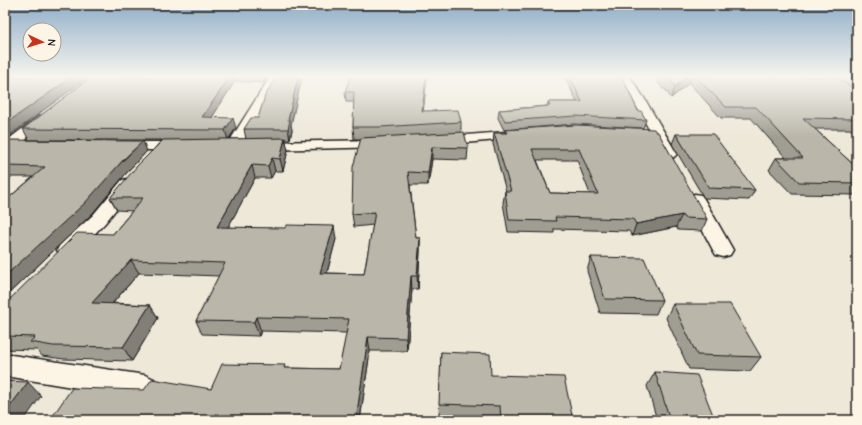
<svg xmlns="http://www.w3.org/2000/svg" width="862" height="425" viewBox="0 0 862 425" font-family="'Comic Neue',sans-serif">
	<rect width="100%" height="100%" fill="#eee8d9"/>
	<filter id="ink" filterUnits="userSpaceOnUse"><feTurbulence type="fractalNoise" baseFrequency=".025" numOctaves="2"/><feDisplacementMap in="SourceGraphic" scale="8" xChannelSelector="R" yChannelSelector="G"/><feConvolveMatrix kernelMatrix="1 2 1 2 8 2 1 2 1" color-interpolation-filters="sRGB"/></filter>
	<g filter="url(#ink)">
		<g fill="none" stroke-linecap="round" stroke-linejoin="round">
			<defs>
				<path id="minor" d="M270 77H282L239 149 234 150 212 149 210 146 212 143 229 142Z
					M618 77H630L644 98 677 154 674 157 669 159 664 157 632 98Z
					M44 115 49 116 51 119 49 122 15 148 10 149 5 148V142L39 116Z
					M517 131 522 132 524 135 522 138 441 145 436 144 434 141 436 138 441 137Z
					M383 140 388 141 390 144 388 147 263 150 258 149 256 146 258 143 263 142Z
					M121 142H182L187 143 189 146 187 149 182 150H121L116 149 114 146 116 143Z
					M128 179 134 180 136 184 105 223 74 255 67 257 60 255 57 250 60 245 93 215 122 180Z
					M695 194 701 195 704 199 733 250 730 255 723 257 716 255 713 250 686 199 689 195Z
					M5 354 145 375 154 379 158 387 154 395 145 399 5 376Z"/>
			</defs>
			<use href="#minor" stroke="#1c1c1c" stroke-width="3"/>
			<use href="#minor" fill="#fcf5e5" fill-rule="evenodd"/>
		</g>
		<path fill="#a09d92" stroke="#1c1c1c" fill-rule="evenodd" d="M91 77H269L264 83 235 81 212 117 236 128 229 139H246L244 129 291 125 292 130 290 139H285L288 150 283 171H275L271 178H255L228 227 336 239 327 273 364 274 373 225 354 227 352 214 361 139H354L353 127 354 102H346L345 92 427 77 423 111 461 122V132L468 148 467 160 432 159 428 185H410L416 238H420V251L418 289H412L407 351H370L360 420 144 390 211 389 286 368 339 369 347 333 261 331 259 336 202 334 196 321 219 276 139 273 113 303 150 305 158 318 132 361 64 359 42 356 37 350 5 349V304L113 234 132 211 117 210 110 198 162 140H29L23 129Z
			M565 77H622L638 111 646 120 643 128 574 124 504 130 498 118 499 110 547 106 548 102H577Z
			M654 77H857V135L850 129H815L857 168V195L792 194 769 170 776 158H786L751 118H721L689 83 671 98 665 89H663Z
			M576 125 707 219 702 231 678 230 676 227 632 236 629 231 554 229V233L508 232 503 203 505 191H506L493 144 494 133H505V130ZM537 160H577L590 194 550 193Z
			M676 134 755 190 749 200 704 198 672 144Z
			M5 140 147 151 129 170 92 214 5 297V201L33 177H5Z
			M591 257 662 300 656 314 600 313 587 271Z
			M673 304 761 357 750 371 689 369 666 318Z
			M441 352 491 375 573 420H498L439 418Z
			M655 372 715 420H657L647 386Z"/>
		<path fill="#827f77" stroke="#1c1c1c" d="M72 77H88L5 139V124Z
			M230 77H234L235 81 206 127 202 117Z
			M263 77H269L264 83Z
			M298 77H302L291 125 292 130 290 139 288 129V120Z
			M426 77H427L422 122V111Z
			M687 77H691L689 83 671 98 675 87Z
			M233 118 236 128 228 140 225 130Z
			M285 138 288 150 283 171 280 159Z
			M143 141 147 151 129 170 92 214 5 297V276Z
			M432 147V159L428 185V173Z
			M272 158 275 171 271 178 268 166Z
			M252 165 255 178 221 240 217 227Z
			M682 215 676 227 632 236 636 224Z
			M334 226 336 239 323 287 320 273Z
			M420 238V251L418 289 417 276Z
			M131 260 139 273 101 316 92 303Z
			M411 276 412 289 407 351 406 338Z
			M150 305 158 318 132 361 123 347Z
			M256 317 261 331 259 336 254 322Z
			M368 337 370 351 360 420H356Z
			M28 382 41 396 24 420H5V413Z"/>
		<path fill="#bab6aa" stroke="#1c1c1c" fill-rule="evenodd" d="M5 77H72L5 124Z
			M91 77H230L202 117 233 118 225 130 23 129Z
			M276 77H298L288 120H290L288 129H244L251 118H258L265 96Z
			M350 77H426L422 111 458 110 461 122 380 127H353L354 92H345Z
			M570 77H622L638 111H641L646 120 576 116 505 121 499 110 550 106 548 102H582Z
			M665 77H687L675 87 669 79H666Z
			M696 77H835L857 91V119L803 118 857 168V183L799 182 776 158H803L756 107H726Z
			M576 125 654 129 656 132H658L707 219 684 218 682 215 636 224 633 219 555 217 556 221 509 220 505 191H511L494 133H507L505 130ZM532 149H579L598 194 550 193Z
			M464 132 468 148 432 147 428 173 408 172 416 238H420L417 276H411L406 338 368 337 356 420H50L72 388 144 390 152 379 211 389 222 364 285 365 284 368 339 369 349 319 256 317 254 322 196 321 225 263 131 260 92 303 150 305 123 347 53 346 30 342 35 337 5 336V304L77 233 113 234 143 198H110L137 166 163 140 285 138 280 159 272 158 268 166 252 165 217 227 285 228 287 225 334 226 320 273 364 274 375 212 352 214 353 167 361 138Z
			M676 134H713L755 190 709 188Z
			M5 140 143 141 124 159 85 203 5 276V201L45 167 5 166V159L6 158H5Z
			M591 257 644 258 662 300 605 299Z
			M673 304H730L761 357 697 355Z
			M441 352 490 354 491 375 564 377 573 420H501L500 406 439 404Z
			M655 372 697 375 715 420H670Z
			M5 381 28 382 5 413Z"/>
	</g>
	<linearGradient id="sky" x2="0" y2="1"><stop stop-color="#8eadc8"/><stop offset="0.56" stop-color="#f7f5ee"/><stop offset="1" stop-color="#f7f5ee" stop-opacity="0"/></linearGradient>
	<rect width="862" height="137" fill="url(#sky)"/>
	<rect width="862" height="425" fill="none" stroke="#fcf5e5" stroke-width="20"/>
	<rect x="10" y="10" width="842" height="405" fill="none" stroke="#1c1c1c" stroke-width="1.5" filter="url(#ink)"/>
	<g transform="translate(42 42) rotate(94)"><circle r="19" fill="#fcf5e5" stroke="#a29e95"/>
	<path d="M0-3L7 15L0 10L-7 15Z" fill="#c8321e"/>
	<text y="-6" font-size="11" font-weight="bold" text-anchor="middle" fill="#1c1c1c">N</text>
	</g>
</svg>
